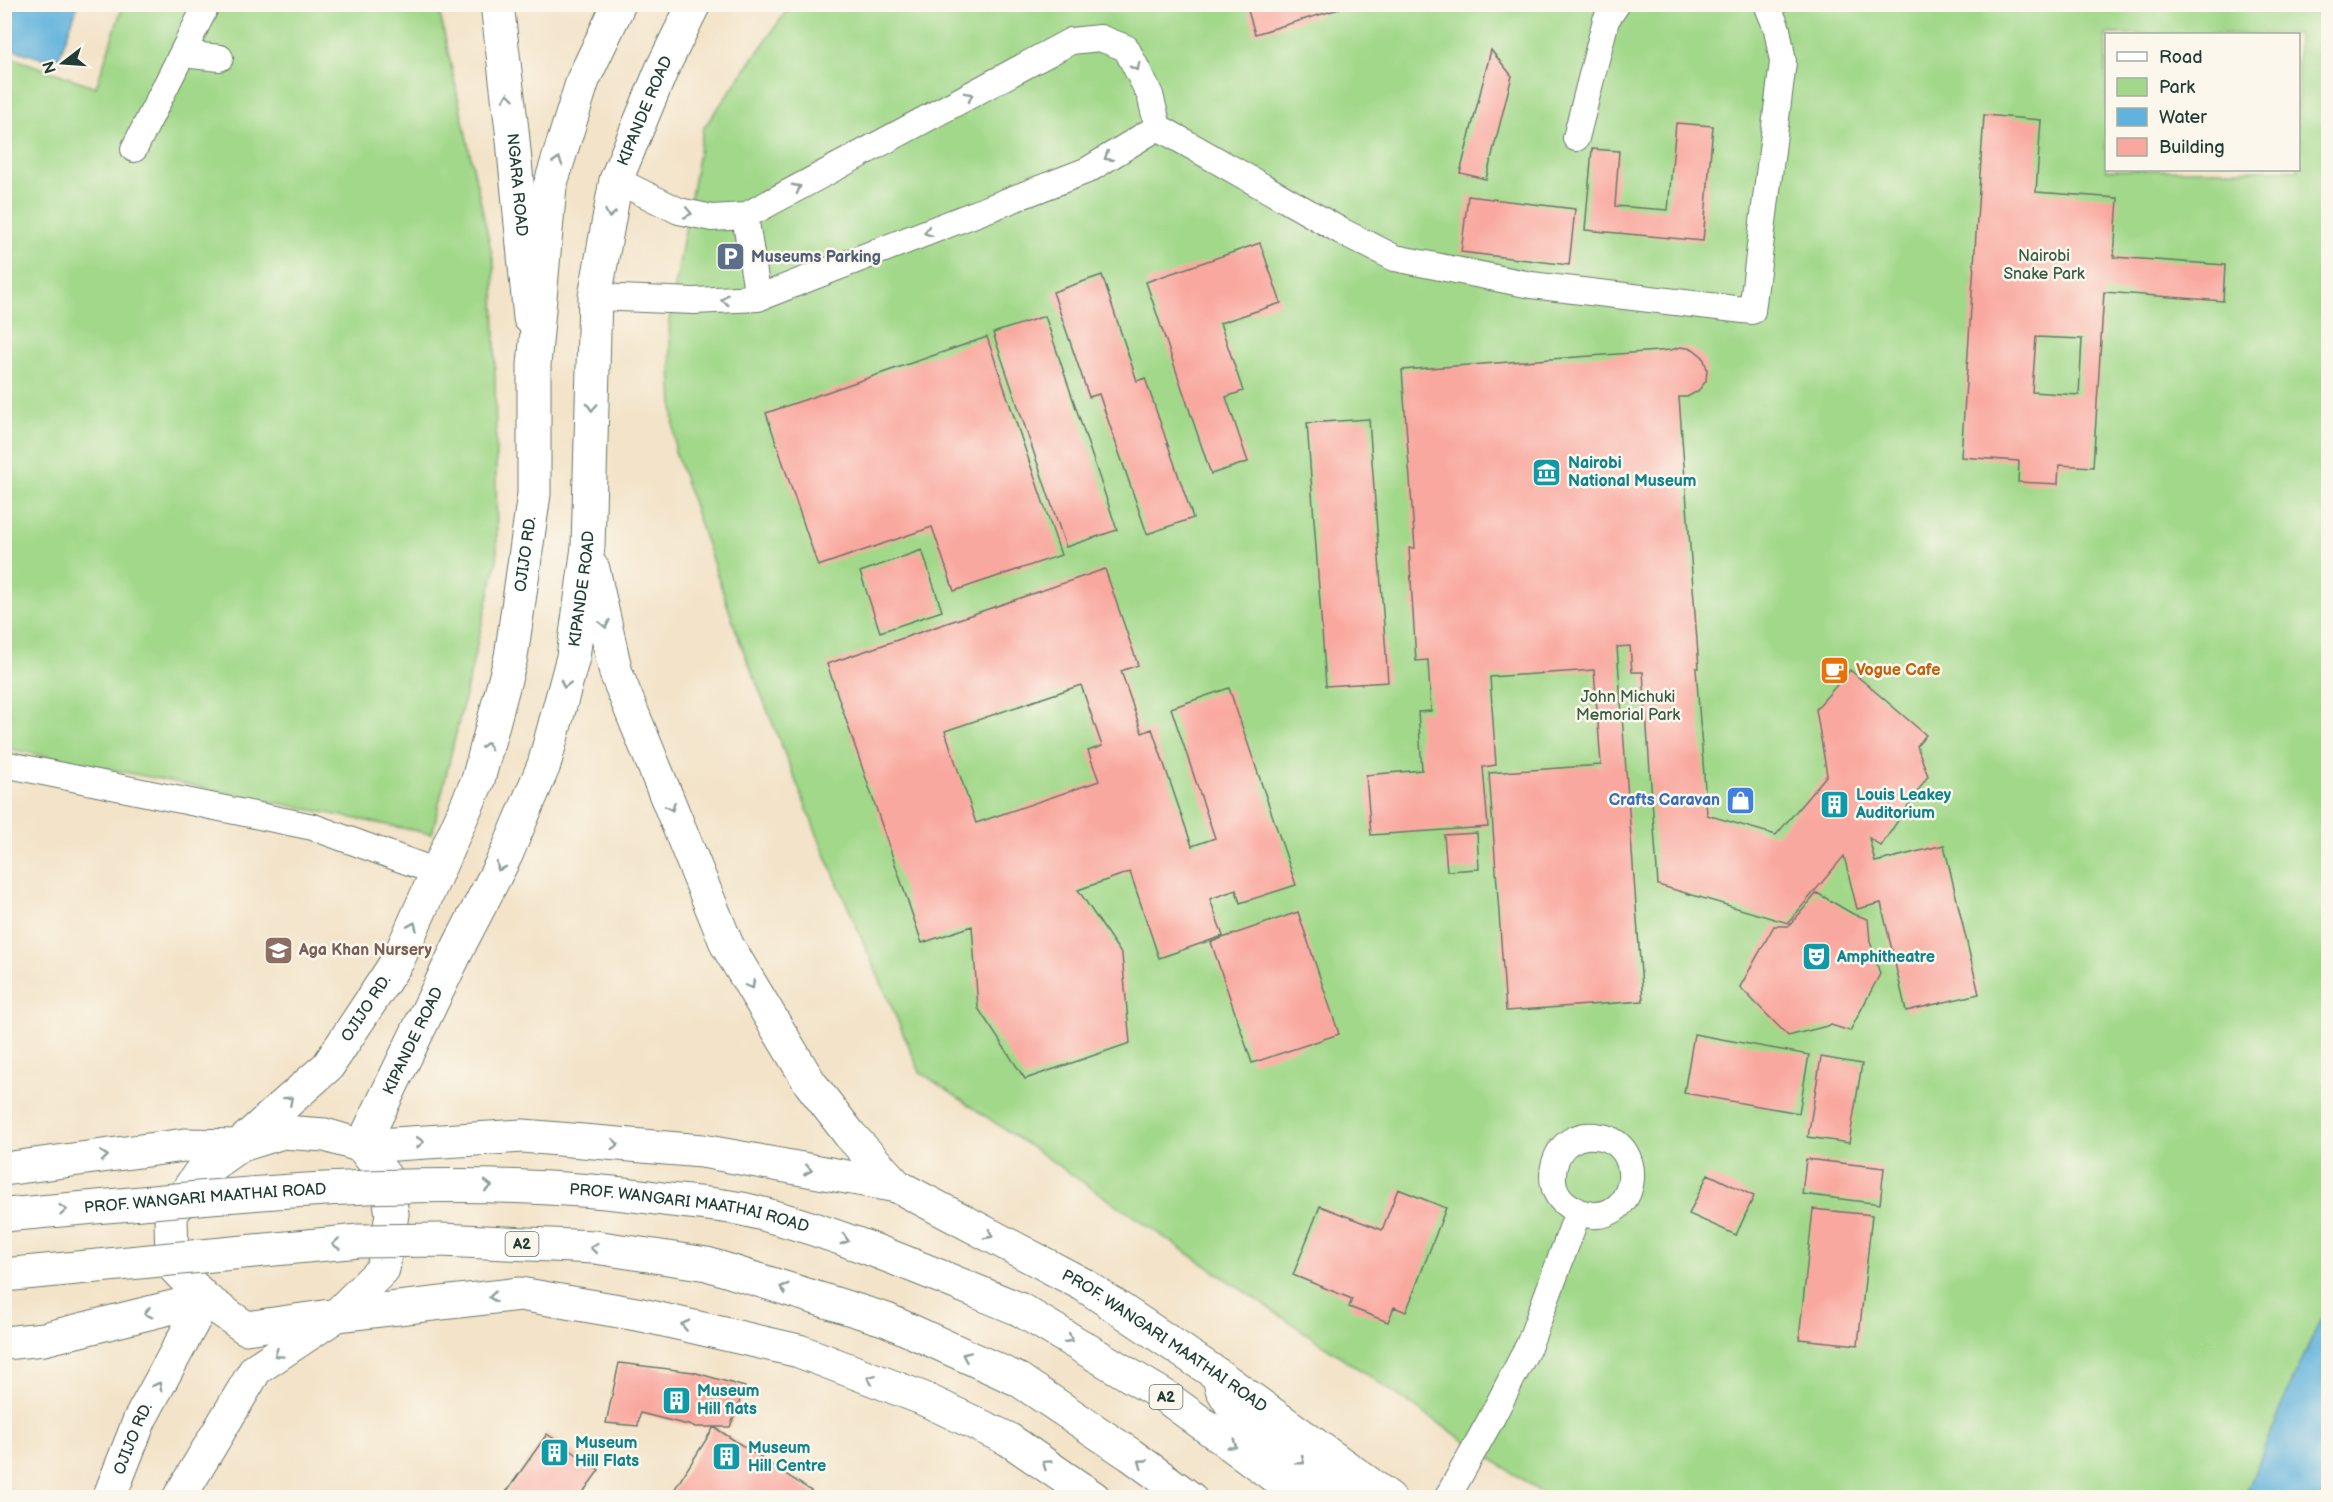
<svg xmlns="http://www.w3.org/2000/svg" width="2333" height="1502" viewBox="0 0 2333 1502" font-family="'Balsamiq Sans',sans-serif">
	<rect width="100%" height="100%" fill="#fbf7ec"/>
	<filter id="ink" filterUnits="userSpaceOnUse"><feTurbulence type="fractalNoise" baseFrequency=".0167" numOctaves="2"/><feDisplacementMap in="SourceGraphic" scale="12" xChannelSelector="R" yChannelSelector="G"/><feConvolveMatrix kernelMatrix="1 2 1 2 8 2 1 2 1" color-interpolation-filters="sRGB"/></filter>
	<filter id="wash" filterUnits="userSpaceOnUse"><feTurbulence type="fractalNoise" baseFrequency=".008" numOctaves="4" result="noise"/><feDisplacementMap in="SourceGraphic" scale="24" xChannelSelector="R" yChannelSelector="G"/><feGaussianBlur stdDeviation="1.35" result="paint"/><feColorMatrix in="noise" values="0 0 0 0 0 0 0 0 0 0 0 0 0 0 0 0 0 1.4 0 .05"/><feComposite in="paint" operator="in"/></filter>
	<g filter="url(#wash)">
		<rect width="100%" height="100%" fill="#f3e3c8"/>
		<path fill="#a1d889" stroke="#608a5e" stroke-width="1.5" fill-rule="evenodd" d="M123 5H438L494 264 497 561 432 834 5 748 4 55 96 87Z
			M791 5H2328V1497H1548L920 1072 825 854 740 642 675 451 669 321 703 129ZM2106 34H2298V170H2106Z"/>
		<path fill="#61b2dc" stroke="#407888" stroke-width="1.5" d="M5 4 78 5 57 63 5 47Z
			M2328 1303V1497H2245L2280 1409Z"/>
		<g id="blocks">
			<path fill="#f9a89f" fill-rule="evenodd" d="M1246 4H1338L1339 9 1255 34Z
				M1491 50 1512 76 1486 179 1460 173Z
				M1984 115 2041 120 2036 192 2118 198 2114 257 2225 265 2223 301 2104 292 2093 467 2059 465 2058 484 2018 482 2019 461 1961 457ZM2036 337 2082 339 2079 395 2032 392Z
				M1676 123 1713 126 1703 241 1585 230 1592 149 1619 151 1615 206 1668 210Z
				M1468 196 1575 209 1569 265 1461 252Z
				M1260 243 1281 303 1220 323 1243 391 1226 397 1248 462 1211 474 1146 282Z
				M1102 275 1137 381 1145 378 1193 518 1147 534 1099 394 1089 397 1053 292Z
				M1045 316 1117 530 1066 547 993 333Z
				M987 337 1061 555 954 591 932 527 818 566 766 413Z
				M1680 347 1693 349 1703 357 1707 369 1706 381 1698 391 1687 397H1679L1699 668H1696L1707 815 1776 835 1827 775 1816 709 1850 670 1926 735 1917 746 1928 776 1881 846 1869 838 1875 862 1944 845 1979 994 1906 1011 1881 903 1857 909 1844 856 1788 923 1658 885 1643 672H1632L1630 646 1617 647 1643 1001 1506 1011 1489 773 1601 765 1594 670 1490 677 1496 765 1483 767 1488 827 1371 835 1366 775 1422 770 1418 712 1431 711 1428 660 1416 661 1409 548H1415L1402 370 1671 350Z
				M1369 419 1388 682 1326 686 1307 423Z
				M922 550 942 611 880 632 860 572Z
				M1105 569 1138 665 1121 671 1142 733 1152 729 1192 846 1215 838 1171 708 1229 688 1296 885 1240 903 1236 890 1210 899 1223 936 1159 958 1130 872 1078 890 1122 955 1130 1043 1025 1079 978 1008 972 926 922 943 827 664ZM1081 685 1102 746 1088 751 1099 781 976 823 945 731Z
				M1477 833 1479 869 1447 871 1444 835Z
				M1817 893 1853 914 1868 919 1870 941 1880 974 1850 1031 1831 1025 1788 1036 1740 987 1774 926H1789Z
				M1298 912 1339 1034 1252 1063 1211 942Z
				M1694 1034 1809 1055 1799 1113 1684 1093Z
				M1821 1057 1862 1064 1849 1143 1808 1137Z
				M1806 1159 1884 1168 1880 1204 1802 1194Z
				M1708 1174 1754 1196 1736 1235 1689 1214Z
				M1398 1189 1446 1208 1406 1312 1394 1307 1388 1322 1349 1307 1352 1299 1293 1275 1320 1206 1382 1230Z
				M1813 1209 1872 1215 1858 1345 1799 1339Z
				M619 1363 693 1372 745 1387 730 1427H696L640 1413 638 1426 606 1423Z
				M714 1427 804 1486 821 1498H669Z
				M547 1434 599 1470 579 1498H502Z"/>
		</g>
	</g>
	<g filter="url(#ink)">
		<use href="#blocks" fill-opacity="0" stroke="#697768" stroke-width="1.5"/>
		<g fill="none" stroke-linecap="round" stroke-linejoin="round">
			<defs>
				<path id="service" d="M182 54 220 58
					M1576 138 1606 20 1617 4
					M134 149 207 4
					M616 180 679 211 712 218 745 216 1071 41 1100 38 1126 48 1150 95 1158 127 1341 231 1395 258 1531 285 1752 311 1783 62 1777 29 1767 4
					M745 216 758 298
					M595 297 694 301 758 298 1088 170 1158 127
					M4 764 313 827 437 872
					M1447 1498 1490 1421 1529 1345 1578 1212C1584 1213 1591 1216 1597 1215 1639 1212 1644 1146 1602 1137 1590 1135 1582 1135 1571 1141 1553 1151 1547 1182 1560 1198 1564 1204 1573 1208 1578 1212"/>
				<g id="minor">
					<path id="s1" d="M497 4 512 130 530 318"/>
				</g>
				<g id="secondary">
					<path d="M593 569 616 673 727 945 810 1083 850 1135 897 1186"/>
					<path id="s2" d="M362 1146 461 942 506 855 544 765 573 657 588 547 595 297 616 180 662 69 694 4"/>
					<path id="s3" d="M4 1169 185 1145 238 1146 283 1132 325 1135 362 1146 523 1136 702 1151 897 1186 1084 1285 1218 1375 1389 1498"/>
					<path d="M4 1343 44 1339 205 1299 246 1328 337 1315 520 1294 642 1315 799 1351 922 1398 1008 1439 1094 1498"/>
					<path id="s4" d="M109 1498 140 1419 205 1299 172 1265 171 1215 199 1174 238 1146 328 1066 398 960 478 780 511 657 534 494V365L550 186 583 80 619 4"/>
					<path d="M179 1498 256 1369 337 1315 383 1269 392 1214 386 1178 362 1146"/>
				</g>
				<path id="primary" d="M1019 1309 1166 1397 1304 1498
					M1218 1375 1222 1389 1231 1404 1346 1498
					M1019 1380 1131 1455 1190 1498"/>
			</defs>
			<use href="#service" stroke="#697768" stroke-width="28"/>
			<use href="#minor" stroke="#697768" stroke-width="35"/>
			<use href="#secondary" stroke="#697768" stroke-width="35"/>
			<use href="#primary" stroke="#697768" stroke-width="35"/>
			<use href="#service" stroke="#fff" stroke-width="26"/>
			<use href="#minor" stroke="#fff" stroke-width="33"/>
			<use href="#secondary" stroke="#fff" stroke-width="33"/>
			<use href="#primary" stroke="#fff" stroke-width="33"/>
			<defs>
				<g id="primary-bridge">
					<path id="s5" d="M4 1215C222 1197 445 1168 663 1199 692 1203 722 1204 751 1211 843 1234 931 1273 1019 1309"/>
					<path d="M4 1275 359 1241 441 1240 595 1247 707 1264 887 1320 1019 1380"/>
				</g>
			</defs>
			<use href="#primary-bridge" stroke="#697768" stroke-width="35" stroke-linecap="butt"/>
			<use href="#primary-bridge" stroke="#fff" stroke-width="33"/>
		</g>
		<defs><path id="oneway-chevron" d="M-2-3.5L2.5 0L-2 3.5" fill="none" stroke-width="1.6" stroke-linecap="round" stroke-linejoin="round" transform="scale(1.5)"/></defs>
		<g stroke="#8f9e9a">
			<use href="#oneway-chevron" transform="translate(1136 67) rotate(63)"/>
			<use href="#oneway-chevron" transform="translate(969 96) rotate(-28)"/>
			<use href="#oneway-chevron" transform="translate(508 97) rotate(-97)"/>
			<use href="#oneway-chevron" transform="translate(1108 157) rotate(149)"/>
			<use href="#oneway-chevron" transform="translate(558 161) rotate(-73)"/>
			<use href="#oneway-chevron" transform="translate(797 188) rotate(-28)"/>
			<use href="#oneway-chevron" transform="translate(688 213) rotate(11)"/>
			<use href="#oneway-chevron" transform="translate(610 214) rotate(101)"/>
			<use href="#oneway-chevron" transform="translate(928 232) rotate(159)"/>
			<use href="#oneway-chevron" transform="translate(725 300) rotate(177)"/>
			<use href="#oneway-chevron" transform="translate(592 407) rotate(92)"/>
			<use href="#oneway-chevron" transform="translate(605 624) rotate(78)"/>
			<use href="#oneway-chevron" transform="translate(565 684) rotate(105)"/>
			<use href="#oneway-chevron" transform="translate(487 746) rotate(-75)"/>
			<use href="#oneway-chevron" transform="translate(671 807) rotate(68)"/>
			<use href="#oneway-chevron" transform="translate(500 867) rotate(118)"/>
			<use href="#oneway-chevron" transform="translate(413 926) rotate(-66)"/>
			<use href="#oneway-chevron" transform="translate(751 985) rotate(59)"/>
			<use href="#oneway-chevron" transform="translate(289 1100) rotate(-42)"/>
			<use href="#oneway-chevron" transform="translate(420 1142) rotate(-3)"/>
			<use href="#oneway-chevron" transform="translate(615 1144) rotate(5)"/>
			<use href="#oneway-chevron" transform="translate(104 1156) rotate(-7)"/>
			<use href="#oneway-chevron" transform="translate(808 1170) rotate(10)"/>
			<use href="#oneway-chevron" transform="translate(488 1186) rotate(-1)"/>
			<use href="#oneway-chevron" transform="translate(63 1210) rotate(-5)"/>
			<use href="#oneway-chevron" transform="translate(989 1235) rotate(28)"/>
			<use href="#oneway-chevron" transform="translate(845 1240) rotate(17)"/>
			<use href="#oneway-chevron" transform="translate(336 1244) rotate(175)"/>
			<use href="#oneway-chevron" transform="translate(594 1248) rotate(-175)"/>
			<use href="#oneway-chevron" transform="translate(784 1288) rotate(-163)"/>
			<use href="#oneway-chevron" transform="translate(493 1297) rotate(174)"/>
			<use href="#oneway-chevron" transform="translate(148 1313) rotate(166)"/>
			<use href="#oneway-chevron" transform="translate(685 1325) rotate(-167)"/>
			<use href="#oneway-chevron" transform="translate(1069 1339) rotate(31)"/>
			<use href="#oneway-chevron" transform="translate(278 1354) rotate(146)"/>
			<use href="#oneway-chevron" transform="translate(966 1356) rotate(-156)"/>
			<use href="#oneway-chevron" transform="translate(871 1379) rotate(-159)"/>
			<use href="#oneway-chevron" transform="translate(158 1386) rotate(-62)"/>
			<use href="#oneway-chevron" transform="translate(1233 1445) rotate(36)"/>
			<use href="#oneway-chevron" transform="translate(1301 1461) rotate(39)"/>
			<use href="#oneway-chevron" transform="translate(1142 1463) rotate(-144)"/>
			<use href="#oneway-chevron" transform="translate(1046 1464) rotate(-146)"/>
		</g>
	</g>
	<defs>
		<symbol id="parking-square" viewBox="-11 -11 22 22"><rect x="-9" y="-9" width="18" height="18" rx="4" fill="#5c6f8a" stroke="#fbf7ec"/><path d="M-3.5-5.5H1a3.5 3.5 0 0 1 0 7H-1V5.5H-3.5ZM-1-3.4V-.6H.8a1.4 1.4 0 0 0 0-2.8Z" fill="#fff"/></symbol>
		<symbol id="museum-square" viewBox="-11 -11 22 22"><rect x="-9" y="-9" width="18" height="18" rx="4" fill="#0f9aa8" stroke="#fbf7ec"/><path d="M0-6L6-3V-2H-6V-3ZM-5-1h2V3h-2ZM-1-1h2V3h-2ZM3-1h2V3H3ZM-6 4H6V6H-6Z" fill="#fff"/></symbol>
		<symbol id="cafe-square" viewBox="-11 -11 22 22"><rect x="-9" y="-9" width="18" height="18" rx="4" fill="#e8710a" stroke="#fbf7ec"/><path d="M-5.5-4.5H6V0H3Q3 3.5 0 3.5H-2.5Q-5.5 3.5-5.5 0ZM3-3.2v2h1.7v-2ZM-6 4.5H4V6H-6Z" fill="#fff"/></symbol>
		<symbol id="shop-square" viewBox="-11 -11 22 22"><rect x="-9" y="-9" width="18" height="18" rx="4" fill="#3f7fe0" stroke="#fbf7ec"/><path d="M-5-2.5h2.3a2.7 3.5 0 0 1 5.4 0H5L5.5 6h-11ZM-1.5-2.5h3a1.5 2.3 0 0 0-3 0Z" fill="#fff"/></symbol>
		<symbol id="building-square" viewBox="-11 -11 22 22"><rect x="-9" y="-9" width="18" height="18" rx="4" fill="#0f9aa8" stroke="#fbf7ec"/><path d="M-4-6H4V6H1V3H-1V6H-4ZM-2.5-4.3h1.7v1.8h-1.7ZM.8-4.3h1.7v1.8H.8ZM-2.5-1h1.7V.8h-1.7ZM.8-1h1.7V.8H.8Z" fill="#fff"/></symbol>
		<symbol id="school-square" viewBox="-11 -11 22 22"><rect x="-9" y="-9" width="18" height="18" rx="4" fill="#8d6e63" stroke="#fbf7ec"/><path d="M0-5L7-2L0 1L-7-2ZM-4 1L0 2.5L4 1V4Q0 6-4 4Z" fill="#fff"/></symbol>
		<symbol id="theatre-square" viewBox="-11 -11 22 22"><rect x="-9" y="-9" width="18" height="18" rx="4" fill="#0f9aa8" stroke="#fbf7ec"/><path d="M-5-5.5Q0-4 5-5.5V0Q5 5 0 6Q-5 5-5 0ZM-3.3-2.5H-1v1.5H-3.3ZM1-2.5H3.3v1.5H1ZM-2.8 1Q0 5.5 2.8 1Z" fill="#fff"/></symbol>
	</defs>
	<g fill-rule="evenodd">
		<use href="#parking-square" x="714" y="240" width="33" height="33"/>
		<use href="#museum-square" x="1530" y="456" width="33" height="33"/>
		<use href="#cafe-square" x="1818" y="654" width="33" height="33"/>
		<use href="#shop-square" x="1724" y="784" width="33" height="33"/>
		<use href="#building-square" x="1818" y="788" width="33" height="33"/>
		<use href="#school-square" x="262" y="934" width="33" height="33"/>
		<use href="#theatre-square" x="1800" y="940" width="33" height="33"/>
		<use href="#building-square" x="660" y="1384" width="33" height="33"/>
		<use href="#building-square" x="538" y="1436" width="33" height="33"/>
		<use href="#building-square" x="710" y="1440" width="33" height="33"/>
	</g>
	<g text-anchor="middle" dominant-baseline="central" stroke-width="5" stroke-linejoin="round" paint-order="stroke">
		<g fill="#fbf7ec" stroke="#61756b" stroke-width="1.5">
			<rect x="505.5" y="1232" width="33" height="24" rx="4.5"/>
			<rect x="1149.5" y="1385" width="33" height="24" rx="4.5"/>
		</g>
		<g font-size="15" font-weight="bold" fill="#1f3d34">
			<text x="522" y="1244">A2</text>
			<text x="1166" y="1397">A2</text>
		</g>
		<g font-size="16" fill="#1f3d34" stroke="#fbf7ec">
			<text stroke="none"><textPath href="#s2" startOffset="1089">KIPANDE ROAD</textPath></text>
			<text stroke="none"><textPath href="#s1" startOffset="182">NGARA ROAD</textPath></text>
			<text stroke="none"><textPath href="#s4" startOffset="1092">OJIJO RD.</textPath></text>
			<text stroke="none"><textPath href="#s2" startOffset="603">KIPANDE ROAD</textPath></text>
			<text stroke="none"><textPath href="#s4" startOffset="606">OJIJO RD.</textPath></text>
			<text stroke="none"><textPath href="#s2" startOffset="117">KIPANDE ROAD</textPath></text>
			<text stroke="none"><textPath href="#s5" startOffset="202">PROF. WANGARI MAATHAI ROAD</textPath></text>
			<text stroke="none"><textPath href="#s5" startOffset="688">PROF. WANGARI MAATHAI ROAD</textPath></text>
			<text stroke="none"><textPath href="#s3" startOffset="1212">PROF. WANGARI MAATHAI ROAD</textPath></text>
			<text stroke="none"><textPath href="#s4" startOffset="64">OJIJO RD.</textPath></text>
		</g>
		<g font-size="16" fill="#395c45" stroke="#fbf7ec">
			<text x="2044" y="256">Nairobi<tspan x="2044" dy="18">Snake Park</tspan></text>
			<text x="1628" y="697">John Michuki<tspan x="1628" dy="18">Memorial Park</tspan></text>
		</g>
		<g font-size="16" font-weight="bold" fill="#4e5e75" stroke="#fbf7ec" text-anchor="start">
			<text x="751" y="257">Museums Parking</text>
		</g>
		<g font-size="16" font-weight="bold" fill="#0d838f" stroke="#fbf7ec" text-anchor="start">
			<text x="1568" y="463">Nairobi<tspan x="1568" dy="18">National Museum</tspan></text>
			<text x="1856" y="795">Louis Leakey<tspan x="1856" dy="18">Auditorium</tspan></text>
			<text x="1837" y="957">Amphitheatre</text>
			<text x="697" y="1391">Museum<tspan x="697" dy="18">Hill flats</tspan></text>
			<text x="575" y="1443">Museum<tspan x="575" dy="18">Hill Flats</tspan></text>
			<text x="748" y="1448">Museum<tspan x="748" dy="18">Hill Centre</tspan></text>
		</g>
		<g font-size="16" font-weight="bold" fill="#c56008" stroke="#fbf7ec" text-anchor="start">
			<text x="1856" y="670">Vogue Cafe</text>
		</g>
		<g font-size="16" font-weight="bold" fill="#366cbe" stroke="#fbf7ec" text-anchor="end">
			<text x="1720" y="800">Crafts Caravan</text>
		</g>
		<g font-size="16" font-weight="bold" fill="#785e54" stroke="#fbf7ec" text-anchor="start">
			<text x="299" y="950">Aga Khan Nursery</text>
		</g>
	</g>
	<rect width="2333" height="1502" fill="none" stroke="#fbf7ec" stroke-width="24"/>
	<rect x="2105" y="33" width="195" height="138" fill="#fbf7ec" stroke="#a3ada2" stroke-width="1.5"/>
	<rect x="2117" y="52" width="30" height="9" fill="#ffffff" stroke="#a3ada2" stroke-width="1.5"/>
	<text x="2159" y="63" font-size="18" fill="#1f3d34">Road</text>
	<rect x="2117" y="78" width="30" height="18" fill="#a1d889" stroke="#a3ada2" stroke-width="1.5"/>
	<text x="2159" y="93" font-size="18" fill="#1f3d34">Park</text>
	<rect x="2117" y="108" width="30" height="18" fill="#61b2dc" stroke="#a3ada2" stroke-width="1.5"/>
	<text x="2159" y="123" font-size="18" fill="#1f3d34">Water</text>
	<rect x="2117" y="138" width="30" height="18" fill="#f9a89f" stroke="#a3ada2" stroke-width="1.5"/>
	<text x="2159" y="153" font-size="18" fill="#1f3d34">Building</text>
	<g transform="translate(63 63) rotate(253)" stroke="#fbf7ec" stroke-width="4.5" paint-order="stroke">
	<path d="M0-4.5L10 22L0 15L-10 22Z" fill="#1f3d34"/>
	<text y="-9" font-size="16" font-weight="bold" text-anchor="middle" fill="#1f3d34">N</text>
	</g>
</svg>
